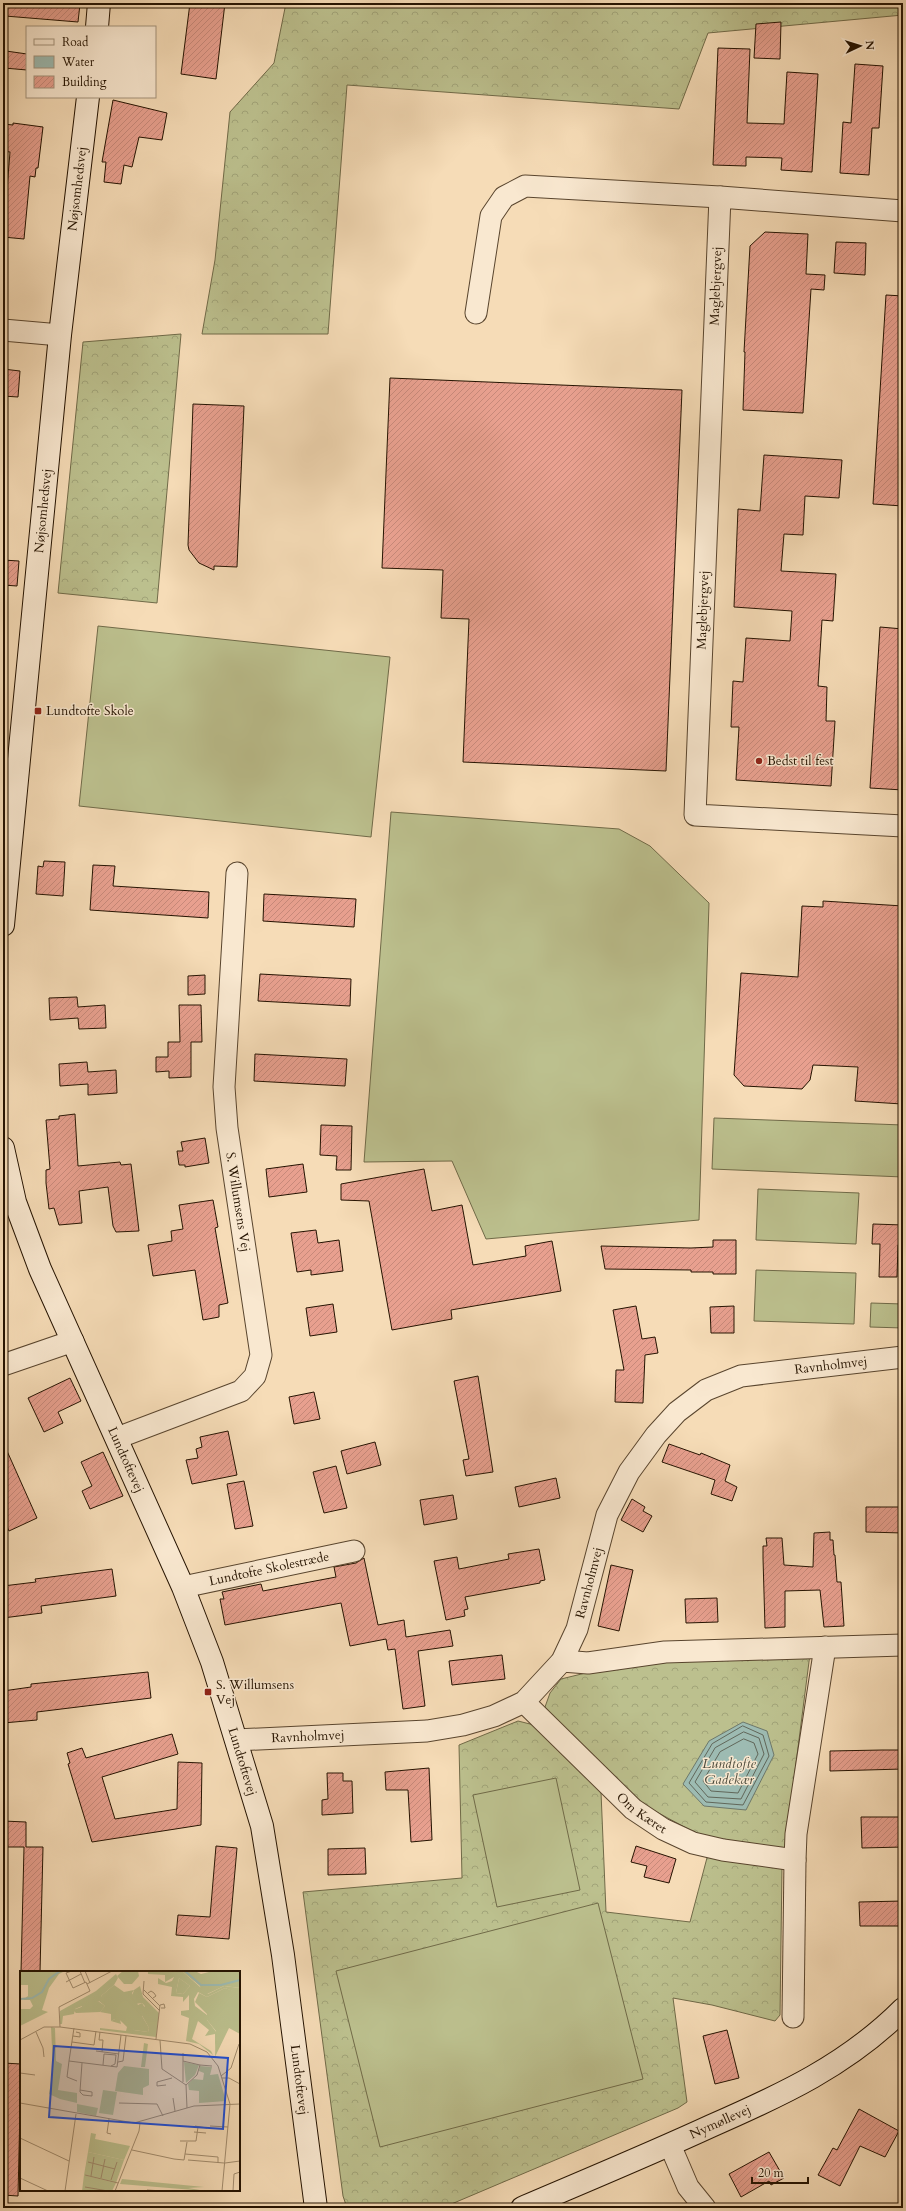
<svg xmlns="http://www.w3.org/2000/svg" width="906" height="2211" viewBox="0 0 906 2211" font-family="Cardo,serif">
	<defs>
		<pattern id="forest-crowns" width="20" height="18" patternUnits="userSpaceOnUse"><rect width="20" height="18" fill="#bcc08e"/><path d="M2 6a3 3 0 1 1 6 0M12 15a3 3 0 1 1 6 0" fill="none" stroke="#a1a479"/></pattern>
		<pattern id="building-hatch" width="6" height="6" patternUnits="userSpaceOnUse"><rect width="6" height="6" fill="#e8a08f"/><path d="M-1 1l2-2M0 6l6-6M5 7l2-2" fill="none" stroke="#c7897a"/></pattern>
	</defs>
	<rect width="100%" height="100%" fill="#f6dcb7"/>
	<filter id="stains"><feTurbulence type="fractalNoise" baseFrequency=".005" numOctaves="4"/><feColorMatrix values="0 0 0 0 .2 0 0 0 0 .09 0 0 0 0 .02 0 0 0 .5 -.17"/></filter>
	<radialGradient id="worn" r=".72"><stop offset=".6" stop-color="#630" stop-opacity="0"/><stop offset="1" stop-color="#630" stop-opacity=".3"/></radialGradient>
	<path fill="url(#forest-crowns)" stroke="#706a48" d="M286 3H587L612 6 619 3H903V15L708 33 679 109 347 85 328 334H202L215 260 230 112 274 63Z
		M181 334 157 603 58 593 83 342Z
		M810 1654 785 1849 701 1836 653 1810 625 1790 558 1725 545 1707 550 1693 561 1679 602 1669 676 1658Z
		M518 1721 538 1726 601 1792 606 1912 690 1922 708 1854 782 1867 780 2015 775 2021 712 2005 673 1998 687 2102 678 2108 442 2208H347L343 2196 303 1892 462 1878 459 1745Z"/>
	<path fill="#bcc08e" stroke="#706a48" d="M98 626 390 657 371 837 79 806Z
		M391 812 619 829 650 846 709 903 699 1220 486 1239 452 1161 364 1162Z
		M714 1118 903 1125V1177L712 1169Z
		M758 1189 859 1193 856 1244 756 1240Z
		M756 1270 856 1273 854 1324 754 1321Z
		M871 1303 903 1304V1328L870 1327Z
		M556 1778 580 1890 497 1907 473 1795Z
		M598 1903 643 2079 380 2147 336 1971Z"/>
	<path fill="#9dbbb2" stroke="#6d786b" d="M743 1722 767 1731 774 1755 746 1810 704 1806 683 1784 709 1741Z"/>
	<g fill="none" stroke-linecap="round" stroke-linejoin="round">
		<path stroke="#61675a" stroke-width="1" d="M743 1726 763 1735 769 1756 743 1805 706 1802 689 1783 712 1744Z
			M744 1732 759 1738 764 1754 741 1799 708 1797 695 1782 715 1748Z
			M744 1739 754 1743 758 1754 738 1793 711 1791 703 1781 720 1752Z"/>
	</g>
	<path fill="url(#building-hatch)" stroke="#251301" d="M6 3 80 4 78 22 5 16Z
		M190 3H225L216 79 181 74Z
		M781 22 780 59 754 58 756 24Z
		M718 48 750 49 747 123 784 124 787 72 818 74 812 172 781 170 782 158 746 157V166L713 165Z
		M6 51 27 54V70L4 68Z
		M855 64 883 66 879 128H872L869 175 840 173 843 122 851 123Z
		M113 100 167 113 162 140 139 137 132 167 124 165 121 184 104 182 106 162H102Z
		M13 123 43 127 38 168H36L35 177 30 176 24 239 3 237V189H7L10 152 3 151V124L13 125Z
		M765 232 808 234 806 274 825 275 824 290 811 289 803 413 743 410 745 352H744L750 246Z
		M836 242 866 243 865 275 834 273Z
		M886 295 903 296V506L873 504Z
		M3 369 20 371 18 397 3 396Z
		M390 378 682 390 666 771 463 762 469 619 441 618 443 570 382 568Z
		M193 404 244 406 237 567 214 566V570L199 563 189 550 188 545Z
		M764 455 842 460 839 498 805 496 803 535 784 534 781 571 836 574 833 621 822 620 818 686 827 687 826 721H835L831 786 736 780 739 727H731L733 681 743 682 746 638 790 641 792 611 734 607 738 509 760 511Z
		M3 560 19 561 17 586 3 585Z
		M880 627 903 629V790L870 788Z
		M44 861 65 862 63 896 36 894 38 866 43 867Z
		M93 865 115 866 113 886 209 892 208 918 90 910Z
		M264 894 356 899 354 927 263 921Z
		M823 901 903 906 902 1104 855 1101 858 1067 813 1065 810 1080 802 1089 744 1086 734 1075 741 973 798 977 802 906 823 907Z
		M260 974 351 979 350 1006 258 1001Z
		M205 975V994L188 995V976Z
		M77 997 78 1007 105 1005 106 1028 79 1029 78 1018 50 1020 49 998Z
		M179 1005H201L202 1042H191V1077L169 1078V1071L156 1072V1057H168V1042H180Z
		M255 1054 347 1059 345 1086 254 1081Z
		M87 1062 88 1072 116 1070 117 1093 88 1095V1084L60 1086 59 1064Z
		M75 1114 78 1166 120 1162 121 1165 131 1164 139 1231 116 1232 113 1226 108 1187 79 1191 82 1223 59 1225 54 1208 49 1209 46 1183V1170L50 1169 46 1120 59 1119V1116Z
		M321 1125 352 1126 351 1170H336L337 1156 320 1155Z
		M205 1138 209 1163 185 1167V1165H179L177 1151H183L181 1142Z
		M303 1164 307 1192 269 1197 266 1169Z
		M424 1169 432 1211 462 1205 473 1265 526 1256 525 1246 552 1241 561 1291 451 1310 452 1319 392 1330 369 1201 341 1200V1184Z
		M213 1200 218 1227 215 1228 228 1303 219 1305V1317L203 1320 195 1270 153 1276 148 1245 172 1241 171 1231 183 1229 179 1205Z
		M873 1224 903 1225 902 1246 898 1245 897 1277H879L880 1244H872Z
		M316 1230 318 1243 339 1240 343 1271 311 1275V1270L297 1272 291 1233Z
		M713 1240H736V1274H713V1272H691V1270L605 1269 601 1246 691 1248 713 1247Z
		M333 1304 337 1332 310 1336 306 1308Z
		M636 1306 642 1339 655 1337 658 1353 645 1355 643 1403 615 1402 616 1370H624L613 1310Z
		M734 1306V1333H711L710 1307Z
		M478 1376 493 1472 466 1476 463 1460 469 1459 454 1381Z
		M70 1378 81 1401 58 1412 63 1423 44 1432 28 1398Z
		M314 1392 320 1419 294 1424 289 1397Z
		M228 1431 237 1475 192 1484 186 1460 198 1458 196 1449 202 1447 200 1437Z
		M3 1442 37 1518 9 1531 3 1518Z
		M375 1442 381 1465 347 1474 341 1451Z
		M669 1444 700 1455 701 1453 730 1465 725 1481 737 1487 732 1501 711 1494 715 1480 662 1462Z
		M103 1452 123 1496 90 1509 82 1491 92 1486 81 1462Z
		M336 1466 347 1508 324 1513 313 1472Z
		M556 1478 560 1498 519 1507 515 1487Z
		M244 1481 253 1526 235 1529 227 1484Z
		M453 1495 457 1519 424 1525 420 1500Z
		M632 1499 645 1507 643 1511 652 1516 643 1532 621 1520Z
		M866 1507H903V1533L866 1532Z
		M830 1532V1540H833L834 1555H835L837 1582H841L844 1626 824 1627 820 1590 785 1591V1627L765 1628 763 1558V1546H767L766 1538H782L784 1565 813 1567 814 1533Z
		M539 1549 545 1580 540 1581V1583L465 1597 468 1609 464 1610 465 1616 446 1620 434 1561 457 1557 459 1569 509 1559 508 1554Z
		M364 1558 378 1625 404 1620 406 1637 450 1630 453 1646 418 1651 425 1706 403 1709 395 1649 388 1650 386 1639 350 1646 341 1603 225 1625 220 1599H224L222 1592 261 1584 263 1591 336 1577 334 1567 356 1563Z
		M611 1565 633 1570 619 1631 598 1626Z
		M112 1569 116 1596 41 1606 42 1613 3 1618V1586L36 1582 35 1579Z
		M717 1598 718 1622 686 1623 685 1599Z
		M502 1655 505 1679 452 1685 449 1661Z
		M148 1672 151 1698 37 1712V1720L3 1723V1691L31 1687V1684Z
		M172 1734 178 1754 102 1777 115 1819 177 1809 178 1762 202 1763 201 1825 92 1842 68 1764 70 1763 67 1753 82 1748 86 1758Z
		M882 1750H903V1769L830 1771V1751Z
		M429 1768 432 1840 411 1842 408 1790H386L385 1772Z
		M327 1773H343V1781H352L353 1813 322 1815V1800L328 1799Z
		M861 1817H903V1847L862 1848Z
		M3 1821 26 1822V1847H43L40 1972H21L24 1847H3Z
		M216 1846 237 1848 229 1939 176 1935 178 1915 210 1917Z
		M636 1846 676 1859 669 1883 644 1877 647 1866 631 1862Z
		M365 1848 366 1874 328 1875V1849Z
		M903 1901V1926H860L859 1902Z
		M727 2030 739 2078 715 2084 703 2036Z
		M3 2063 21 2064 18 2196 3 2195Z
		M859 2109 899 2131 885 2157 860 2146 840 2186 818 2175 833 2148 837 2150Z
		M769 2152 784 2178 771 2185 769 2181 741 2197 729 2174Z"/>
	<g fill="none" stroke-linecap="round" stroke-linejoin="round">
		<defs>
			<g id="street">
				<path d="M903 211 720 197 695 815 903 826"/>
				<path d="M476 313 491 216 504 197 525 186 720 197"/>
				<path d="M3 330 60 335"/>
				<path d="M3 1365 73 1341"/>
				<path d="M117 1438 241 1391 255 1376 261 1355 227 1128 224 1087 237 873"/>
				<path id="s1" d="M183 1587 354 1551"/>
				<path d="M562 1661 588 1663 665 1652 903 1645"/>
				<path id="s2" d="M524 1702 633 1809 663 1829 693 1843 723 1850 795 1860 796 1834 825 1647"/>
				<path id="s3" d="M236 1740 427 1731 463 1725 494 1716 524 1702 562 1661 577 1629 607 1515 629 1472 656 1435 677 1412 706 1390 741 1376 903 1357"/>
				<path d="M793 2017 795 1860"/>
				<path d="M670 2145 688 2187 705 2208"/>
			</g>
			<g id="secondary">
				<path d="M97 27 99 3"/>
				<path id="s4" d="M3 925 60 335 88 97"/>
				<path id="s5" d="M3 1148 15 1202 40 1269 183 1587 212 1662 262 1826 283 1955 316 2208"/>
				<path id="s6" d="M522 2208C585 2181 648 2155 711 2126 782 2095 847 2065 903 2009"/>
			</g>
		</defs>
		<use href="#street" stroke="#59452e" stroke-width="23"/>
		<use href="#secondary" stroke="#251301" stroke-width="24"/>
		<use href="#street" stroke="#f9e8d0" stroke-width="21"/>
		<use href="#secondary" stroke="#f9e8d0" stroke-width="22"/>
	</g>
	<g fill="#8f2418" stroke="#f9e8d0" stroke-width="1.5">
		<rect x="34" y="707" width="8" height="8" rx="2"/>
		<circle cx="759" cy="761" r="4"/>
		<rect x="204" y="1688" width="8" height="8" rx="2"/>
	</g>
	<g text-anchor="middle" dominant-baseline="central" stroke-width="3" stroke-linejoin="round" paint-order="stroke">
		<g font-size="13" fill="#251301" stroke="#f9e8d0">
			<text stroke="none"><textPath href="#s4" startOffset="740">Nøjsomhedsvej</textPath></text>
			<text transform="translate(716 286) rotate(-88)">Maglebjergvej</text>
			<text stroke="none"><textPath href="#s4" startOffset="416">Nøjsomhedsvej</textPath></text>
			<text transform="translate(703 610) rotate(-88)">Maglebjergvej</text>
			<text transform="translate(238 1202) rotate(81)">S. Willumsens Vej</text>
			<text stroke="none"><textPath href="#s3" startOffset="792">Ravnholmvej</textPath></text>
			<text stroke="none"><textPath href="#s5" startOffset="336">Lundtoftevej</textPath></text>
			<text stroke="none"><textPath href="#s1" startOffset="88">Lundtofte Skolestræde</textPath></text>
			<text stroke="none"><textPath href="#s3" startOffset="432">Ravnholmvej</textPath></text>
			<text stroke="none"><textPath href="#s3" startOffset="72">Ravnholmvej</textPath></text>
			<text stroke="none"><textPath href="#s5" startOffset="660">Lundtoftevej</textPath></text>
			<text stroke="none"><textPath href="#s2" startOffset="162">Om Kæret</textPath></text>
			<text stroke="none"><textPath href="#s5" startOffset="984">Lundtoftevej</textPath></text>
			<text stroke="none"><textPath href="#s6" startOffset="216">Nymøllevej</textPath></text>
		</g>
		<g font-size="13" fill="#251301" stroke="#f9e8d0" text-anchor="start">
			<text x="46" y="711">Lundtofte Skole</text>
			<text x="767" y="761">Bedst til fest</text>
			<text x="216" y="1685">S. Willumsens<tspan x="216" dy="15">Vej</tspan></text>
		</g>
		<g font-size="14" font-style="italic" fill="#4f4e3f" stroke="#f9e8d0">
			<text x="729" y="1763">Lundtofte<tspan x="729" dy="16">Gadekær</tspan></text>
		</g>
	</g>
	<g transform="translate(20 1971)">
		<rect width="220" height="220" fill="#f6dcb7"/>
		<path d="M103 0H118L119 5 112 13H104L97 5ZM159 7 170 15 163 23 156 22ZM94 14 104 21 114 19 112 22 118 34 122 32 125 37 122 45 129 57 128 61 114 59 100 49 101 53 91 50 95 48 81 25ZM205 17 220 22V63L209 57 195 86 196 60 187 49V43L175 31 179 22 187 26ZM78 30 85 35 80 41 56 42 53 39Z" fill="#bcc08e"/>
		<path d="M0 0H45L39 3 29 17 22 39 28 41 0 55V38H10L13 35 10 29H3L8 25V14H0ZM128 0H162L188 23 204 15 220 17V23L205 17 187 26 178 21 174 28 175 35 187 44V49L197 62 195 81V63L185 65 189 59 178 50 172 68 191 80 193 84 179 73 166 70 169 47 161 44V40L169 39V24L163 31V26L151 25 152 16 138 13V7L146 12 152 10 154 6 145 11V4L128 3ZM159 7 170 15 163 23 156 22ZM96 3 98 7 94 14 81 25 96 39 95 48 91 50V43L80 41 85 35 79 30 69 35 67 39 61 38 62 35 55 38 54 43 43 45 42 53H40V40L76 20ZM120 15 123 26 139 42 136 66 80 59V57L106 60 107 56 100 49 104 47 111 52 114 59 128 61 129 57 120 41 125 35 122 32 115 33 111 28 114 19ZM31 56 35 57 36 90 42 93 38 119 57 122V132L40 128 29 123 33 98ZM164 91 179 94 175 104 166 112ZM180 95 192 96 190 104 198 103 206 130 179 132V120L169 119 168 113 173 108 183 109 184 102 179 100ZM57 133 78 137 76 145 57 141ZM102 208 184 216 168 217 186 220 100 213Z" fill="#bcc08e" fill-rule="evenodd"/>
		<path d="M162 0H175L181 3 193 0H220V17L204 15 185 24 181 20 180 15Z" fill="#bcc08e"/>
		<path d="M64 204 96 212 92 220H62Z" fill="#bcc08e"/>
		<path d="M68 181 104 189 96 212 64 204Z" fill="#bcc08e"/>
		<path d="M124 72 128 73 125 96H121ZM104 95 129 98V114L123 117V124L95 120 98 102ZM196 107 200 128 186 130 182 109ZM83 119 97 121 93 144 79 142ZM71 162 76 163 75 168 110 175 104 189 68 181Z" fill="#bcc08e"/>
		<path fill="none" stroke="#9dbbb2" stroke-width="2" d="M165 0 181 14H201L220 9M0 28 12 27 22 21 29 8 40 0"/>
		<path fill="none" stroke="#a28c6e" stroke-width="1" d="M60 0 65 12M65 0 70 12M124 10 123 23 140 40M46 11 61 3M67 13 92 0M124 19 140 35M128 22 131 20 134 22 136 25 133 27M40 56 39 36 70 20 66 11 53 17 46 2 52 0M54 57 49 90 97 96 101 64M16 61 23 77 24 86M80 61 79 69H83L82 81M53 65 60 66V62L56 61M136 68 140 34 144 33 145 37H141M0 69 24 56H40L170 73 187 81 198 95 210 133 202 220M140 69 142 98 166 114 167 137M52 71 74 74 76 60M76 80 99 83M49 90 47 106 57 110M163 90 180 94 177 104 166 114M98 91 103 90 106 65M83 94 84 83 96 84 95 93 91 95M180 94 192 95M0 102 15 104M201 105 211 97 219 73M202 107H209L220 113M163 111V82M146 114 137 115V111L152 107M60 119 72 121V125L63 124 60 121V120L62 92M153 127 155 140M0 132 114 152 174 135 220 133M99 132 137 133 143 145M89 148 87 162 91 163M175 155 187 157M190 155 208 156M174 161 186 162M0 167 49 190M160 170H176L178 156M112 179 154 188 164 189 165 183 198 186V192M165 183 167 171M168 189 204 192M68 191 95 198M205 192 220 190M65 204 98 212M71 205 74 186M0 207 28 220M81 207 85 188M91 209 97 191M65 216 88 220M127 219 143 220M45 220 56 143M95 220 119 160 120 152M213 220 214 203 220 201M220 220V206"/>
		<path fill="#1d4ed8" fill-opacity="0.15" stroke="#1d4ed8" stroke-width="2" d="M34 75 208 87 203 158 29 146Z"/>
		<rect width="220" height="220" fill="none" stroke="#251301" stroke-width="2"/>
	</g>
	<rect width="906" height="2211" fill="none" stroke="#f6dcb7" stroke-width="16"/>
	<rect x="4" y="4" width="898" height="2203" fill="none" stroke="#251301" stroke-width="2"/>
	<rect x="8" y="8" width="890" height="2195" fill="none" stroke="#251301"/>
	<rect x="26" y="26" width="130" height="72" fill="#f9e8d0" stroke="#a4937d"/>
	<rect x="34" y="39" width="20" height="6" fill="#f9e8d0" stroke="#a4937d"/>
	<text x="62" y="46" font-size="12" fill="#251301">Road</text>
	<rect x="34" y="56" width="20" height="12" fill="#9dbbb2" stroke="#a4937d"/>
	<text x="62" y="66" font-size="12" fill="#251301">Water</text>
	<rect x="34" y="76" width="20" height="12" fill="url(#building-hatch)" stroke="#a4937d"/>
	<text x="62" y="86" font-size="12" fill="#251301">Building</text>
	<g transform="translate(860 46) rotate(86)" stroke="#f9e8d0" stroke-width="3" paint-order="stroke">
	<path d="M0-3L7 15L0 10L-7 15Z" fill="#251301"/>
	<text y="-6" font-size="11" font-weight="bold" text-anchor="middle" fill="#251301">N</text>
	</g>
	<path d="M752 2177v6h56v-6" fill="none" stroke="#251301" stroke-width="2"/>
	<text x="758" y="2177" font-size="12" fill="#251301" stroke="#f9e8d0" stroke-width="3" paint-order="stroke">20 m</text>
	<rect width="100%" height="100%" filter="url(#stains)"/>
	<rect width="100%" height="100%" fill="url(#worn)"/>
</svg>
